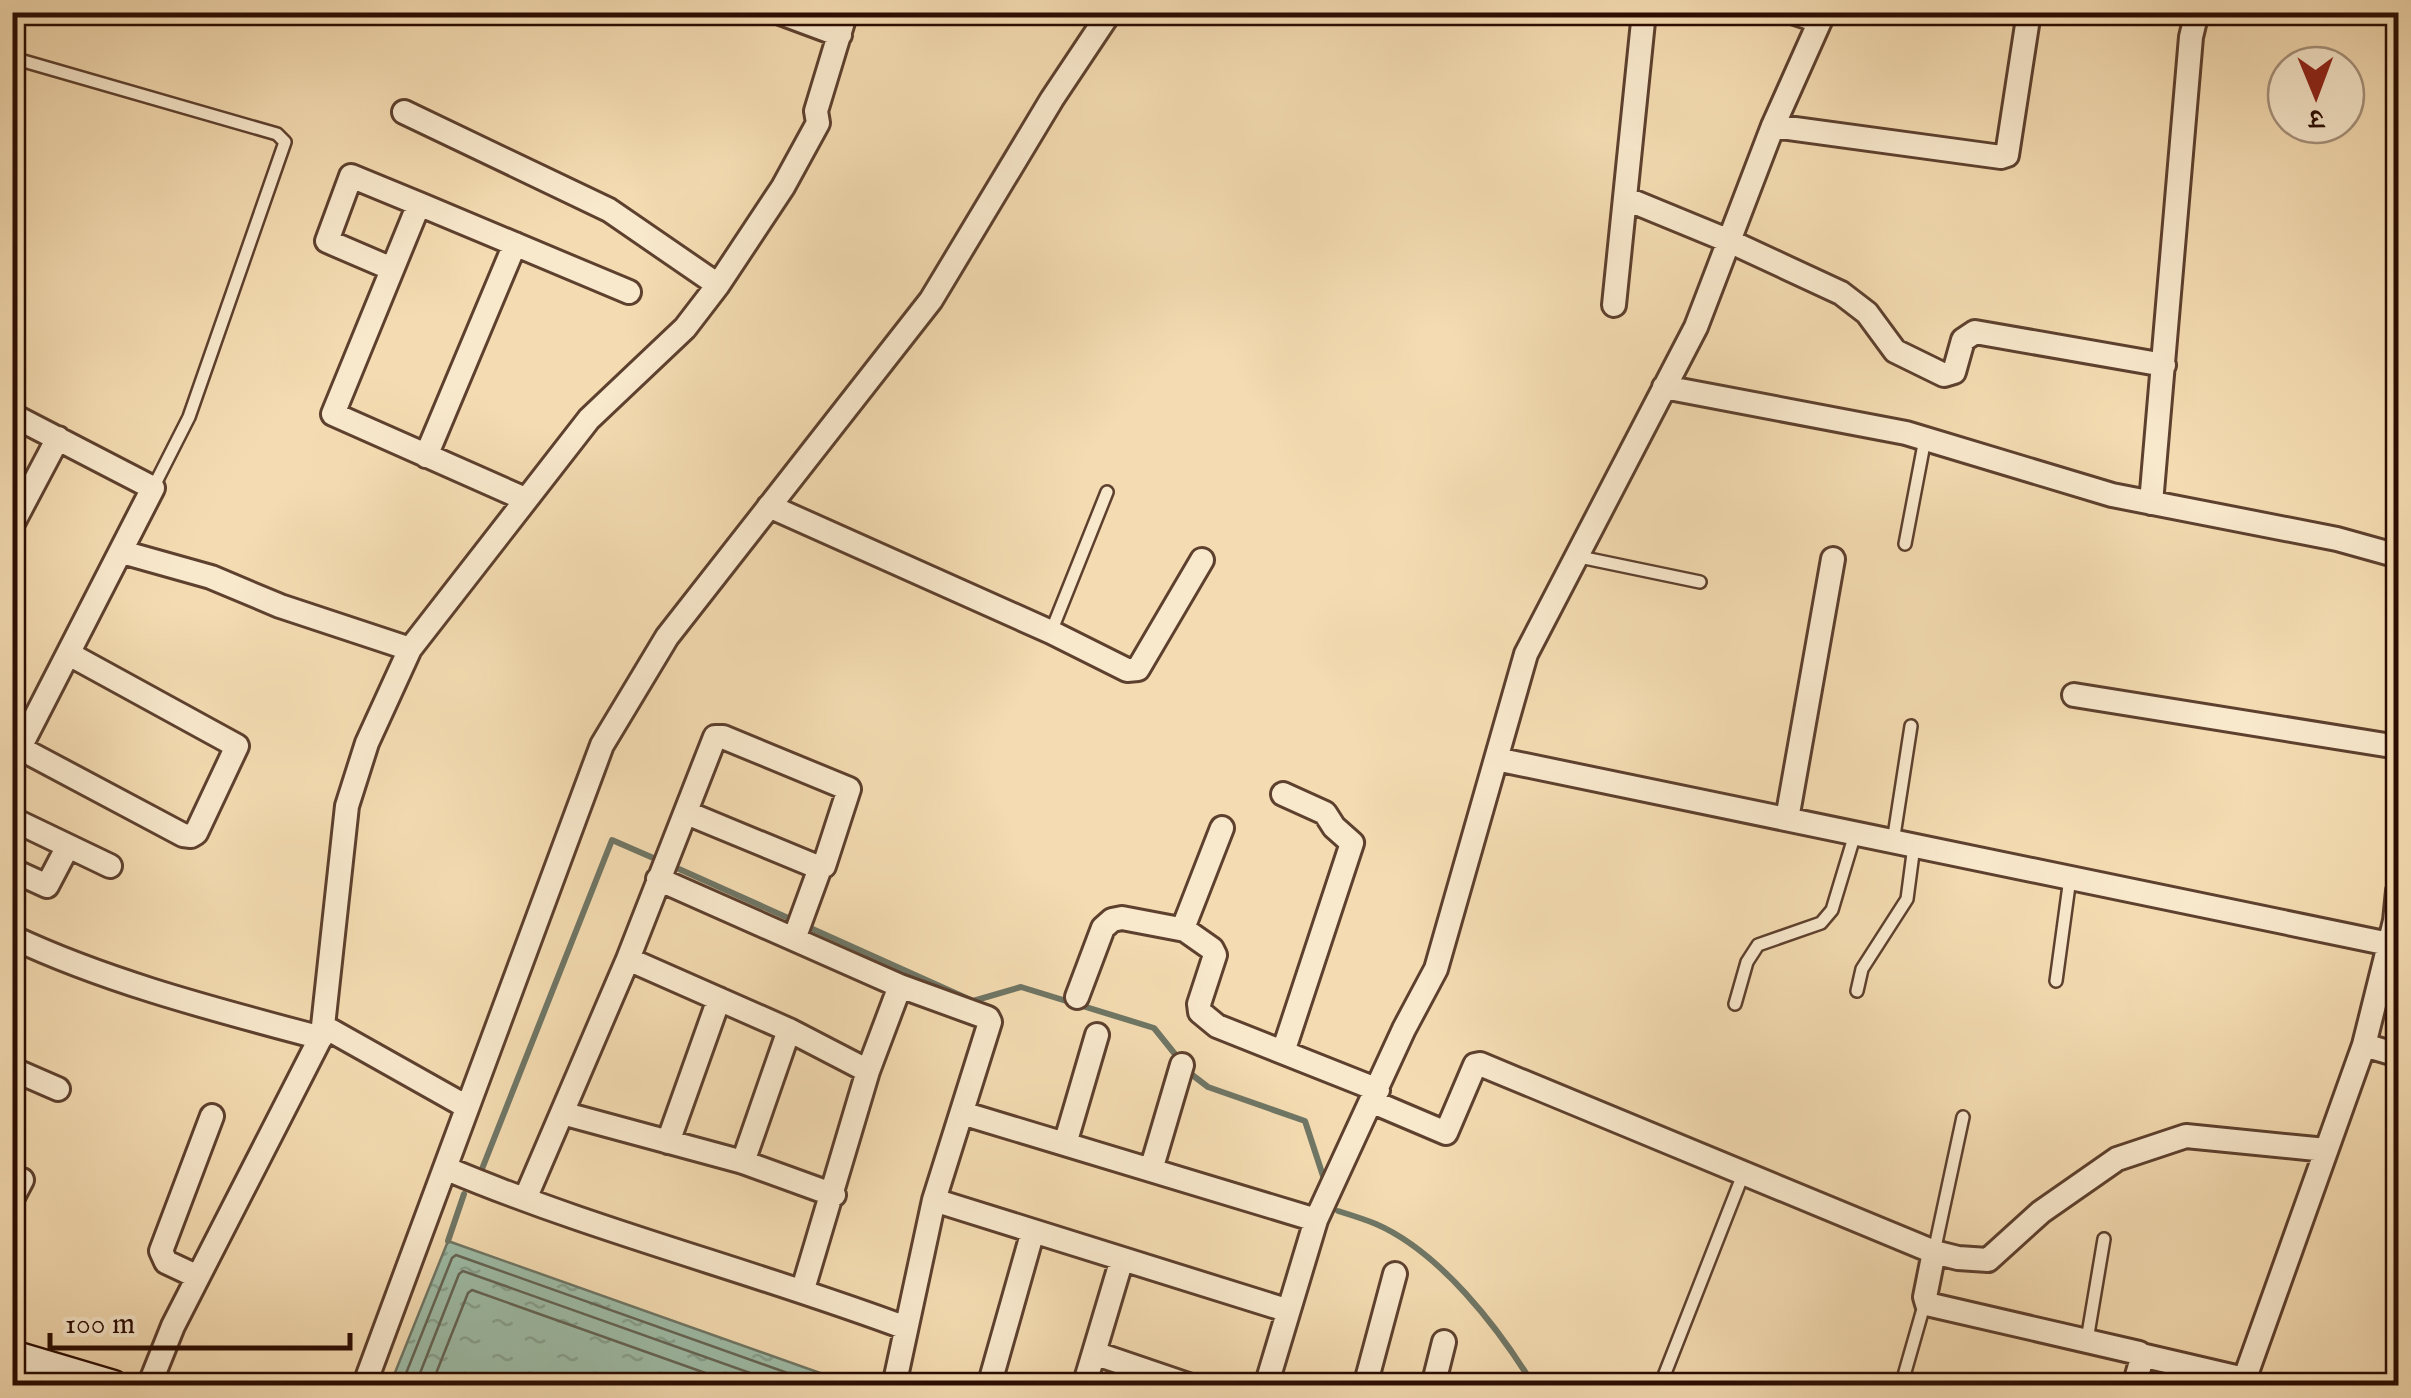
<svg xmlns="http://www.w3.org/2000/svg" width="2411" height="1398" viewBox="0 0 2411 1398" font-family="'IM FELL English','Noto Serif Devanagari',serif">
	<defs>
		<pattern id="water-ripples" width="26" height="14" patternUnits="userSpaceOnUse" patternTransform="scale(2.5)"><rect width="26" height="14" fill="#9dbca7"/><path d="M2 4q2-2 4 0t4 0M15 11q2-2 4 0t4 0" fill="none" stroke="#87a08e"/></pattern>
	</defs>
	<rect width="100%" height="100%" fill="#f4dbb1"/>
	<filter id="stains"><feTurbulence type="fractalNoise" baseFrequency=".002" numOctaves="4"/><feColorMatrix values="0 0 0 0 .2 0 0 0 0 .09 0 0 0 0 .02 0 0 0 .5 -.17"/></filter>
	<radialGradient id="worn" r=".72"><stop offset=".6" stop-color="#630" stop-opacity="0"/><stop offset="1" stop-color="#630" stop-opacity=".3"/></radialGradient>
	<path fill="url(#water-ripples)" stroke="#6f7665" stroke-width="2.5" d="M448 1241 854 1385H390Z"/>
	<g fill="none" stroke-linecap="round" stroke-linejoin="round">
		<path stroke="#646454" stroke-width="2.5" d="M401 1386 452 1258 456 1255 824 1386
			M415 1386 459 1274 463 1271 787 1386
			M431 1386 468 1293 472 1290 742 1386"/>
		<path stroke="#6f7665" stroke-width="6" d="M679 869 973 1001 1021 987 1154 1028 1191 1074 1208 1087 1305 1121 1325 1182
			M482 1169 612 840 658 860
			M1338 1211C1351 1215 1364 1219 1376 1224 1440 1252 1498 1327 1534 1386
			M448 1241 464 1194"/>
		<defs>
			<path id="service" d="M13 58 277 134 285 142 189 417 153 488
				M1905 544 1925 439
				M1575 556 1700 582
				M1051 632 1107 492
				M1893 842 1911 726
				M2056 981 2070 878
				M1857 991 1862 969 1907 899 1914 846
				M1735 1004 1747 962 1758 945 1821 923 1832 910 1855 834
				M1934 1252 1963 1117
				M2087 1340 2104 1239
				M1903 1379 1925 1302
				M1660 1386 1744 1172"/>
			<path id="minor" d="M778 12 840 35
				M1792 12 1819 21
				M404 112 609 210 718 285
				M1773 126 2001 157 2007 155 2029 12
				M1627 199 1729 241 1841 293 1867 313 1895 351 1944 375 1954 372 1963 340 1975 332 2164 365
				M392 269 327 241 351 176 419 204
				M1614 305 1644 12
				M1664 387 1906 433 2112 495 2337 539 2398 556
				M12 415 153 488 12 763
				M426 456 515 244
				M525 499 333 414 419 204 629 292
				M2151 503 2191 37 2197 12
				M769 506 1051 632 1127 670 1138 669 1202 560
				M12 525 58 438
				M122 552 211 577 280 606 410 649
				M2074 695 2398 747
				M12 744 183 835 191 836 196 833 237 746 69 654
				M1496 759 2389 944
				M1283 794 1325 813 1334 827 1352 843 1283 1052
				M12 819 110 866
				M1787 819 1833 559
				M1222 828 1185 923V930L1212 949 1215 955 1199 1004 1200 1012 1217 1026 1378 1090
				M12 870 47 886 68 846
				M658 879 900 986 988 1018 990 1022 934 1200 894 1386
				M2398 891 2395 921 2364 1045 2398 1055
				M12 937C110 983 217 1010 321 1038
				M794 939 820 868
				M628 959 789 1030 868 1071
				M1077 997 1103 928 1112 920 1122 918 1185 930
				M12 1069 58 1089
				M1373 1102 1446 1133 1475 1065 1480 1064 1934 1252 1958 1258 1988 1260 2041 1212 2117 1159 2186 1136 2326 1150
				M467 1107 323 1026 347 806 367 743 410 649 589 419 685 328 718 285 783 187 818 123 816 111 846 12
				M562 1113 743 1162 834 1195
				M962 1113 1316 1220
				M668 1142 719 999
				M1065 1144 1097 1035
				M743 1162 789 1030
				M445 1168C594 1231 754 1271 906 1328
				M1151 1170 1182 1065
				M12 1199 22 1180
				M525 1199 628 959 715 737H723L849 789 824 866 820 868 687 813
				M934 1200 1286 1310
				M1934 1252 1925 1297 1927 1304 2139 1353 2142 1358 2134 1386
				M198 1277 166 1262 161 1251 212 1116
				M803 1289 868 1071 900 986
				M1094 1353 1191 1386
				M2141 1355 2244 1379
				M149 1386 173 1326 325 1029
				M364 1386 602 745 667 637 931 300 1052 99 1110 12
				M989 1386 1033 1231
				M1084 1386 1122 1259
				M1266 1386 1316 1220 1404 1029 1436 969 1526 654 1696 327 1773 126 1824 12
				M1365 1386 1395 1274
				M1433 1386 1444 1342
				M2242 1386 2364 1045"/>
			<path id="secondary" d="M12 1356 113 1386"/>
		</defs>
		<use href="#service" stroke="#5d402e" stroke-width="16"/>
		<use href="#minor" stroke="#5d402e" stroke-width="28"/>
		<use href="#secondary" stroke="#2b0c02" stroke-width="35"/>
		<use href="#service" stroke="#f8e8cc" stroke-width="11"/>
		<use href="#minor" stroke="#f8e8cc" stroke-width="22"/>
		<use href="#secondary" stroke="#f8e8cc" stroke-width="30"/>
	</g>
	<rect width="2411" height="1398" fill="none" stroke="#f4dbb1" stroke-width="50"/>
	<rect x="15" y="15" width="2381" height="1368" fill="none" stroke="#2b0c02" stroke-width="5"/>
	<rect x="25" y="25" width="2361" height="1348" fill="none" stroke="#2b0c02" stroke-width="2.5"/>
	<g transform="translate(2316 95) rotate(179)"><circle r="48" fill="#f8e8cc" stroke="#a6907b" stroke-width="2.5"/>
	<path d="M0-8L18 38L0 25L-18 38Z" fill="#8f2418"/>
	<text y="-15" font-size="28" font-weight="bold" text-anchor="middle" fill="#2b0c02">उ</text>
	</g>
	<path d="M50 1333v15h300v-15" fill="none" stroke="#2b0c02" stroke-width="5"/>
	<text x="65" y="1333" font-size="30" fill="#2b0c02" stroke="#f8e8cc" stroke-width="8" paint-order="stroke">100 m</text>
	<rect width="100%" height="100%" filter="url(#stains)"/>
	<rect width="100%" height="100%" fill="url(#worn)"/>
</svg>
